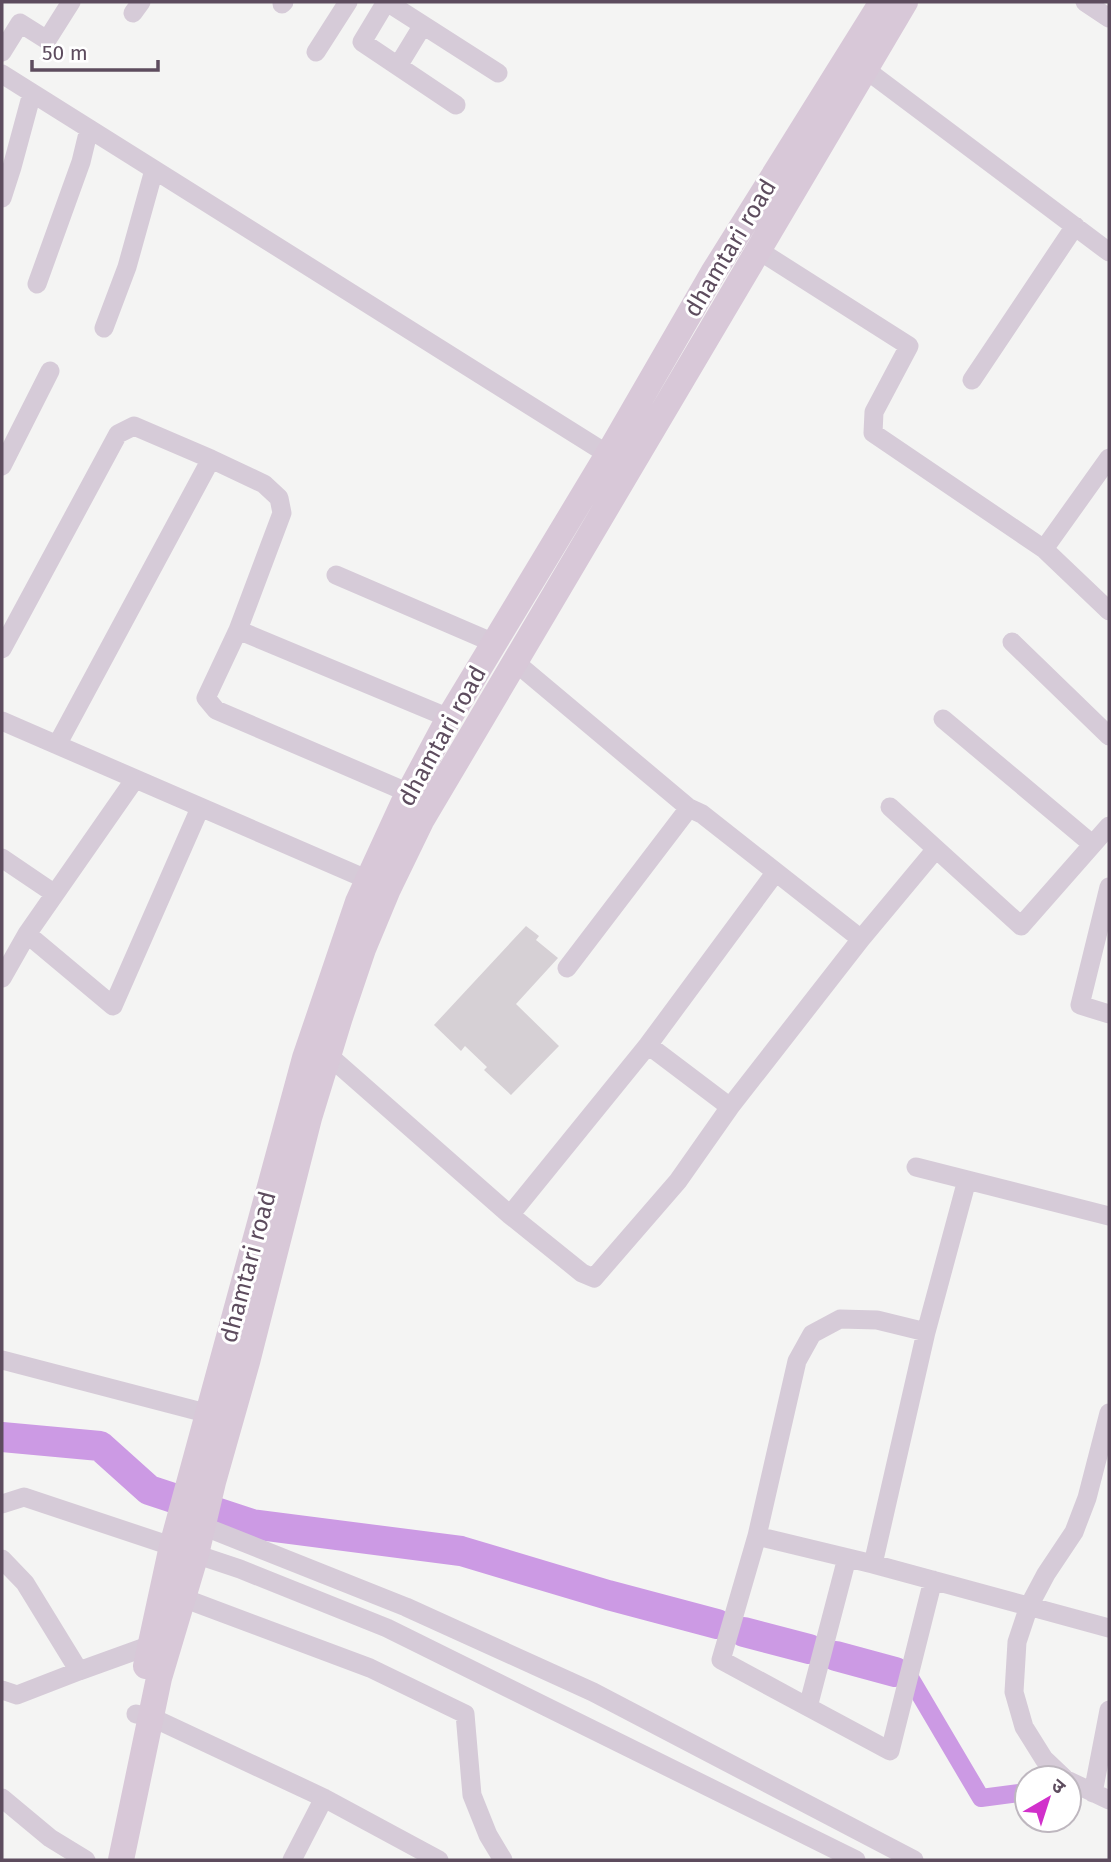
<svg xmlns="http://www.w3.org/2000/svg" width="1111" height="1862" viewBox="0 0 1111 1862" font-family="'Fira Sans','Noto Sans Devanagari',sans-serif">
	<rect width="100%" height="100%" fill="#f4f4f3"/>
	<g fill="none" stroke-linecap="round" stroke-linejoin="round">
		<path stroke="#cc9ae4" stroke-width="18" d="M909 1676 981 1798 1027 1792"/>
		<path stroke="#cc9ae4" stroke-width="30" d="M2 1437 100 1446 149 1490 252 1524 461 1551 608 1595 717 1624
			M744 1632 809 1649
			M836 1656 895 1672"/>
	</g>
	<path fill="#d6d0d5" d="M526 926 539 936 536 940 558 958 516 1004 559 1046 511 1095 484 1070 487 1067 465 1046 461 1051 434 1025Z"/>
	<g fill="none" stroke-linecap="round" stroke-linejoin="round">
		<path stroke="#d6cbd8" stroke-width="19" d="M386 2 362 42 456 105
			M387 2 498 73
			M1085 2 1109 18
			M282 4 284 2
			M133 13 141 2
			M2 52 20 23 47 40 71 2
			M316 52 348 2
			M398 66 423 25
			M865 69 1109 252
			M2 74 620 462
			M2 198 12 167 32 93
			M758 250 909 346 874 412 873 433 1044 549 1109 611
			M37 284 81 162 89 129
			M104 328 127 267 154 170
			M972 380 1075 226
			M2 466 50 371
			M1044 549 1109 458
			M336 575 487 640 493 645
			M238 630 449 718
			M1012 642 1109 736
			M2 649 118 434 134 426 211 459 264 484 279 498 282 513 238 630 206 698 216 710 409 793
			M515 662 689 808 702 814 861 939
			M943 719 1092 844
			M2 721 380 885
			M57 745 211 459
			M890 807 1021 926 1109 826
			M2 858 55 894
			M1109 887 1080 1005 1109 1014
			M27 934 113 1006 200 808
			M567 968 689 808
			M2 978 27 934 135 779
			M648 1045 730 1107
			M328 1055 510 1215 582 1273 594 1278 678 1181 730 1107 861 939 936 849
			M916 1167 1109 1216
			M510 1215 648 1045 775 873
			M926 1332 877 1320 840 1319 812 1334 797 1361 757 1536 873 1564 926 1332 967 1180
			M2 1360 221 1417
			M2 1504 24 1497 240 1569 387 1628 856 1860
			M190 1521 406 1607 593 1692 914 1860
			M757 1536 721 1660 808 1707 847 1558
			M2 1559 25 1583 79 1671
			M873 1564 1109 1628
			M183 1598 370 1668 465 1714 472 1795 488 1835 503 1860
			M2 1690 17 1695 79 1671 151 1645
			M808 1707 890 1751 933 1580
			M136 1714 151 1717 324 1798 439 1860
			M1064 1778 1044 1759 1024 1727 1014 1692 1017 1642 1029 1606 1046 1574 1074 1532 1087 1498 1109 1413
			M1069 1781 1109 1800
			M1093 1793 1109 1710
			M2 1798 50 1838 86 1860
			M292 1860 324 1798"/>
		<path stroke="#d8c8d8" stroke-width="26" d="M146 1666 172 1546 305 1058 358 902 403 804 449 718 613 446 713 273 882 2
			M121 1860 159 1678 196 1554 213 1482 247 1362 309 1118 340 1017 363 949 388 889 421 821 905 2"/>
	</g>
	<g text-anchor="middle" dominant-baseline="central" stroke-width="6" stroke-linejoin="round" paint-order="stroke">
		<g font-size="24" fill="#5d4c5e" stroke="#fff">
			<text transform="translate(730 248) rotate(-59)">dhamtari road</text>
			<text transform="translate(442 736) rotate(-61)">dhamtari road</text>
			<text transform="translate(248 1267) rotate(-75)">dhamtari road</text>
		</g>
	</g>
	<rect width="1111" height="1862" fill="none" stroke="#5d4c5e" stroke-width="7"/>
	<g transform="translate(1048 1799) rotate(39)"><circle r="33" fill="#ffffff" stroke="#beb7bf" stroke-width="2"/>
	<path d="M0-5L12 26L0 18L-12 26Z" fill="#d130cb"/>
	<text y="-10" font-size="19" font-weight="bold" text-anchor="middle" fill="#5d4c5e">उ</text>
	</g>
	<path d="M32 60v10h126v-10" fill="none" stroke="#5d4c5e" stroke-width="3.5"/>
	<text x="42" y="60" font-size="21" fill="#5d4c5e" stroke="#ffffff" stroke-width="5" paint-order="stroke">50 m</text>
</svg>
